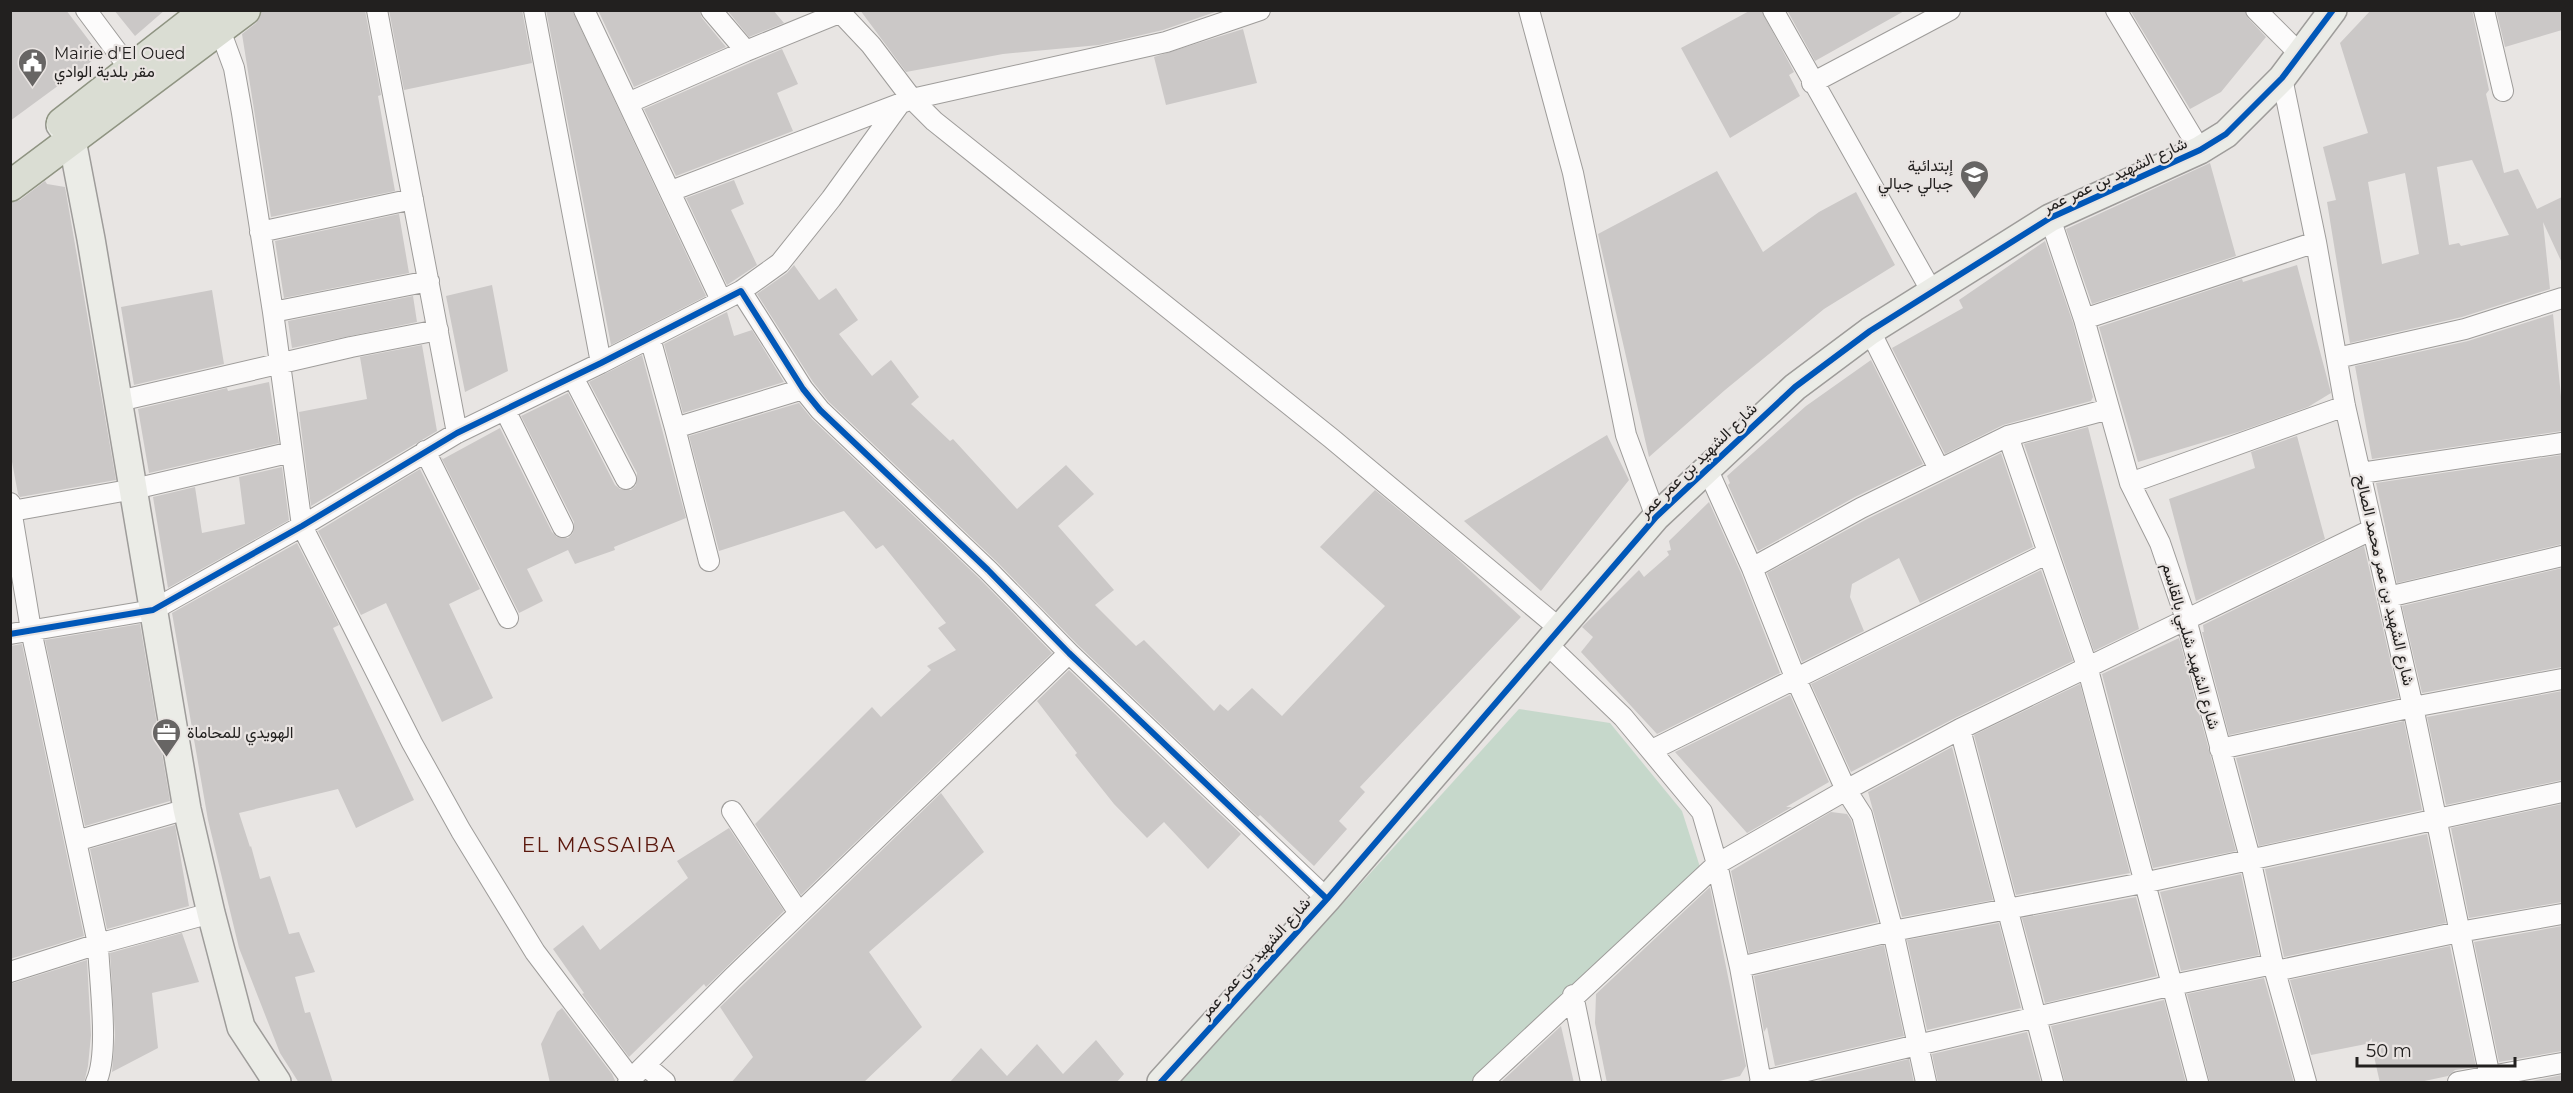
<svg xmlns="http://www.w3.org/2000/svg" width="2573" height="1093" viewBox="0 0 2573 1093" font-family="Montserrat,Vazirmatn,sans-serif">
	<rect width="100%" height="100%" fill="#e8e5e3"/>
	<path fill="#c6d8cb" d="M1519 709 1610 723 1682 811 1700 867 1473 1082H1181Z"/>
	<path fill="#cbc8c7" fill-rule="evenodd" d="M10 10H66L100 55 10 121Z
		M114 10H165L135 36Z
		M262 10H365L381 95 378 96 395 191 271 217 242 34 256 23Z
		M389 10H522L532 63 404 90Z
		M546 10H572L706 296 611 345Z
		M598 10H699L702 18 726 47 634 87Z
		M727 10H773L784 23 749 37Z
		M860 10H1221L1163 30 1099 45 1003 54 906 72Z
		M1751 10H1761L1794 72 1789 75 1800 96 1730 138 1681 48Z
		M1787 10H1906L1815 61Z
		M2130 10H2244L2248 18 2266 37 2221 92 2190 109Z
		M2371 10H2472L2489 90 2486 94 2504 173 2518 169 2537 209 2562 197V263L2543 222 2550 289 2462 317 2350 343 2327 202 2336 200 2323 147 2368 133 2340 43ZM2472 160 2509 235 2461 246 2459 243 2449 245 2437 167ZM2405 173 2419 254 2382 264 2368 182Z
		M2496 10H2562V30L2505 47Z
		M1243 29 1257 83 1166 105 1154 57Z
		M782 49 798 84 777 93 793 131 676 176 644 109Z
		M2210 163 2236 256 2092 304 2066 229Z
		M1717 171 1763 252 1819 212 1856 192 1895 265 1824 309 1725 390 1649 457 1598 234Z
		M734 180 744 204 731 210 757 265 727 285 686 198Z
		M45 181 47 184 65 187 116 480 20 497 18 494 10 451V203L20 200Z
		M399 214 409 273 284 298 275 241Z
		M2045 241 2073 323 2093 397 2091 401 2003 425 1945 454 1892 348 1963 308 1959 300Z
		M794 265 819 300 836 288 858 320 839 334 872 376 891 360 919 397 911 404 950 441 953 439 1017 509 1066 465 1094 494 1058 526 1114 590 1095 605 1136 646 1144 640 1214 711 1220 704 1228 711 1252 688 1282 716 1385 606 1320 547 1375 490 1450 552 1521 617 1360 787 1365 792 1339 821 1347 829 1314 866 1260 815 1258 817 1077 644 997 562 829 402 813 382 757 294 787 273Z
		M2297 265 2331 393 2308 407 2238 432 2138 462 2099 327 2242 279 2243 282Z
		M492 285 508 371 465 392 446 296Z
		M212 290 224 364 134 385 121 307Z
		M413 296 417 322 292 348 288 321Z
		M727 312 734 336 752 330 784 382 683 413 664 344Z
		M2553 314 2562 407V431L2372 459 2355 366 2468 341Z
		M422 345 437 431 311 506 299 412 367 399 360 357Z
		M642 355 686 518 614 547 615 550 575 564 568 550 527 569 543 601 519 613 441 457 443 459 500 428 552 532 557 537 568 538 573 533 574 522 521 416 568 393 615 485 620 489 631 490 636 485 637 473 589 382Z
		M1871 360 1923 464 1855 497 1758 551 1728 485 1730 483 1727 476 1806 406Z
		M269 382 279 443 149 473 138 409 227 388 228 391Z
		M799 403 812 419 980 579 1052 653 801 895 755 824 872 707 881 717 931 670 927 666 956 650 938 628 946 623 883 545 876 549 844 511 719 551 689 436Z
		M2088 427 2139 629 2094 651 2024 444Z
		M1607 435 1629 480 1541 591 1464 521Z
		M2297 436 2325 539 2196 601 2169 499 2255 468 2251 452Z
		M2001 453 2033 547 1920 603 1899 558 1852 584 1850 597 1864 631 1802 662 1767 573 1867 519Z
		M2562 455V544L2397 583 2376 483Z
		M282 467 289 520 168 588 153 497 195 487 202 533 245 524 239 477Z
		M420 469 480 589 449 604 493 698 442 722 386 603 361 615 318 531Z
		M1709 502 1741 573 1780 673 1657 734 1581 652 1593 637 1582 627 1639 570 1644 577 1669 555 1667 551 1671 550 1669 541Z
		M297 543 339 625 333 628 414 800 356 828 338 789 239 813 250 847 251 846 260 879 270 876 289 934 299 932 315 972 295 977 305 1013 310 1012 333 1083H299L280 1053 239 948 208 820 172 613Z
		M2364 546 2399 698 2229 735 2202 632H2204L2203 625Z
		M2562 568V667L2422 693 2402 606Z
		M2041 570 2073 661 1955 718 1851 772 1811 684Z
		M140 624 170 801 85 826 45 640Z
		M2179 638 2236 851 2153 868 2102 674Z
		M22 644 84 936 10 959V646Z
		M1069 670 1241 834 1208 869 1164 822 1147 838 1114 804 1075 755 1077 753 1037 701Z
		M2080 684 2130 873 2016 895 1974 735Z
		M2562 691V780L2446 805 2427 717Z
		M1790 695 1829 782 1786 807H1792L1747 833 1675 752Z
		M2404 721 2422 810 2259 846 2236 758Z
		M1952 747 1993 900 1902 917 1868 792Z
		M941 793 984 852 869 952 922 1027 863 1083H731L753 1057 720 1007Z
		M2562 804V902L2469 918 2451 828Z
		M1831 812 1847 814 1851 820 1878 922 1749 953 1731 871Z
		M175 825 189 906 107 929 90 849Z
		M729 828 784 911 706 987 704 984 629 1057 582 994 584 993 553 949 583 925 600 950 688 878 677 861Z
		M2427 834 2446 923 2284 957 2265 869Z
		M2241 874 2259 955 2181 971 2160 892Z
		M1710 887 1746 1066 1740 1076 1711 1083H1607L1595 1023 1596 994Z
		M2136 897 2157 976 2045 1003 2022 918Z
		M1999 923 2021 1008 1927 1030 1907 940Z
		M2562 926V1051L2499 1062 2474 942Z
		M182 933 199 982 152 993 158 1048 112 1072 115 1035 110 953Z
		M1884 945 1904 1036 1775 1066 1767 1027 1764 1032 1754 976Z
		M2450 946 2476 1067 2455 1070 2448 1076 2415 1083H2380L2371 1043 2311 1055 2290 980Z
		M87 960 91 1035 88 1066 84 1083H10V984Z
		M2264 978 2294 1083H2210L2187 994Z
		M2164 1000 2186 1083H2065L2051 1026Z
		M562 1008 612 1074 616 1083H550L541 1044 557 1012Z
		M1561 1026 1574 1083H1500Z
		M2027 1032 2041 1083H1938L1932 1054Z
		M1096 1040 1124 1074 1116 1083H949L981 1048 1007 1076 1037 1044 1063 1074Z
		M1909 1059 1914 1083H1810Z
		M2562 1075V1083H2522Z"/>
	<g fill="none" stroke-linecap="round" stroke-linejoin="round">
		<defs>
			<path id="street" d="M86 10 130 69
				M377 10 457 433
				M534 10 601 363
				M584 10 721 300
				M711 10 746 51
				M838 10 871 45 912 99 1166 42 1260 10
				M1529 10 1573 173 1626 435 1656 517
				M1773 10 1932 292
				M2116 10 2200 150
				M2256 10 2300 54
				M2484 10 2503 91
				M220 30 234 68 242 113 273 312 302 526 412 743 461 831 535 952 631 1079
				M2282 78 2316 242 2345 406 2413 707 2491 1082
				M1812 83 1950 10
				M628 103 746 51 839 13
				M671 191 912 99 934 121 1331 438 1559 628
				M2050 218 2084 319 2130 483 2160 543 2186 619 2250 858 2273 964 2306 1082
				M260 232 413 199
				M741 291 780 263 831 199 899 105
				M273 312 429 281
				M2084 319 2316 242
				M1870 331 1939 469
				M650 338 675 428
				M2337 358 2465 329 2562 298
				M573 377 626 479
				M119 401 351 347 438 330
				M505 410 563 527
				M2008 436 2087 666 2198 1082
				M425 451 508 618
				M1707 468 1752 568 1795 677 1846 790 1862 815 1893 931 1926 1082
				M2361 473 2562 443
				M2130 483 2345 406
				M10 503 31 630 98 944 10 972
				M12 511 134 489 292 452
				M709 561 675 428 803 389
				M1752 568 1861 508 2008 436 2109 409
				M2388 597 2562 556
				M10 634 153 610 302 526 457 433 601 363 741 291 803 389 820 410 988 570 1069 653 1327 899
				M1546 643 1623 717 1702 812 1717 864 1740 967 1761 1082
				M1960 729 2053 1082
				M2220 749 2413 707 2562 679
				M1652 750 2048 553
				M732 811 799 913
				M76 841 187 809
				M1740 967 1893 931 2143 883 2562 792
				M2276 971 2459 932 2562 914
				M1573 995 1591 1082
				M646 1066 665 1082
				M96 1082C110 1053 99 979 98 944L211 913
				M628 1082 733 977 1069 653
				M1483 1082 1717 864 1846 790 1960 729 2373 529
				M1760 1082 2173 985 2273 964
				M2458 1082 2562 1063"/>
			<path id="secondary" d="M60 125 72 140 91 239 187 809 211 913 241 1027 277 1082
				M1161 1082 1327 899 1656 517 1795 387 1870 331 2050 218 2200 150 2226 134 2282 78 2333 10"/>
			<path id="primary" d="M62 123 207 10
				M10 186 245 10"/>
		</defs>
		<use href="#street" stroke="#9e9c9a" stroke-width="22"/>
		<use href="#secondary" stroke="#9e9c9a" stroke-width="30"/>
		<use href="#primary" stroke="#8f9482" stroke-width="33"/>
		<use href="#street" stroke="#fcfbfb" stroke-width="20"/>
		<use href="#secondary" stroke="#ebece7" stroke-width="27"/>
		<use href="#primary" stroke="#daddd3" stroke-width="30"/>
		<defs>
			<path id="cycleway" d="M10 634 153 610 302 526 457 433 601 363 741 291 803 389 820 410 988 570 1069 653 1327 899
				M1161 1082 1327 899 1656 517 1795 387 1870 331 2050 218 2200 150 2226 134 2282 78 2333 10"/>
		</defs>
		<use href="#cycleway" stroke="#e9e4e2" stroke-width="10"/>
		<use href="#cycleway" stroke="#0057b8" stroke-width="6"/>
	</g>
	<defs>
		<symbol id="civic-pin" viewBox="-11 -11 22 30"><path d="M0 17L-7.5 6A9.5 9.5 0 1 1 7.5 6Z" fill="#676564" stroke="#e9e4e2"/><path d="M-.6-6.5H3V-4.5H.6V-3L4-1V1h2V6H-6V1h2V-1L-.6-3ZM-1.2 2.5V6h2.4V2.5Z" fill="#fff"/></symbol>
		<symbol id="school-pin" viewBox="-11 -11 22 30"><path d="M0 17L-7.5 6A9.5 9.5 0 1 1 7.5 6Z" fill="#676564" stroke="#e9e4e2"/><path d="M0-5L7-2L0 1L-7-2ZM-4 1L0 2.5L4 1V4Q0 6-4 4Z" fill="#fff"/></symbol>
		<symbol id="office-pin" viewBox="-11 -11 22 30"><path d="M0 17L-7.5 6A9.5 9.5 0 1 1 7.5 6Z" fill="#676564" stroke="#e9e4e2"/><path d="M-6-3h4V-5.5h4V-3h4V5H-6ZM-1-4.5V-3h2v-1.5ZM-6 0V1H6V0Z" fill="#fff"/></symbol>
	</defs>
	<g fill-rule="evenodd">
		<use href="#civic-pin" x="16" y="46" width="33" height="45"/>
		<use href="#school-pin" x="1958" y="158" width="33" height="45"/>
		<use href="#office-pin" x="150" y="716" width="33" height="45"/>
	</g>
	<g text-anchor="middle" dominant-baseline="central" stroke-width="4.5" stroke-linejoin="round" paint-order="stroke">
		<g font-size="16" fill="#22201f" stroke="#e9e4e2" text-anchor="start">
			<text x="54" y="53">Mairie d'El Oued<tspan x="54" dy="18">مقر بلدية الوادي</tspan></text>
			<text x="1953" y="165" text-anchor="end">إبتدائية<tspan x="1953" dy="18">جبالي جبالي</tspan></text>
			<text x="187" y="732">الهويدي للمحاماة</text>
		</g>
		<g font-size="16" fill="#22201f" stroke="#e9e4e2">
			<text transform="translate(2115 175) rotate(-25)">شارع الشهيد بن عمر عمر</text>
			<text transform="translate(1698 460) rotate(-44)">شارع الشهيد بن عمر عمر</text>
			<text transform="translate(2385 580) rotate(77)">شارع الشهيد بن عمر محمد الصالح</text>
			<text transform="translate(2191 646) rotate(74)">شارع الشهيد شلبي بالقاسم</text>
			<text transform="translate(1255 958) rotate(-48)">شارع الشهيد بن عمر عمر</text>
		</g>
		<g font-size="20" letter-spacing="1.5" fill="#5b180d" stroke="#e9e4e2">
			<text x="599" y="845">EL MASSAIBA</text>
		</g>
	</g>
	<rect width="2573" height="1093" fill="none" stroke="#22201f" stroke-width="24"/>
	<path d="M2357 1057v9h158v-9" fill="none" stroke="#22201f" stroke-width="3"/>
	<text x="2366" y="1057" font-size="18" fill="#22201f" stroke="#e9e4e2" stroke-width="4.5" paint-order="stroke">50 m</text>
</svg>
